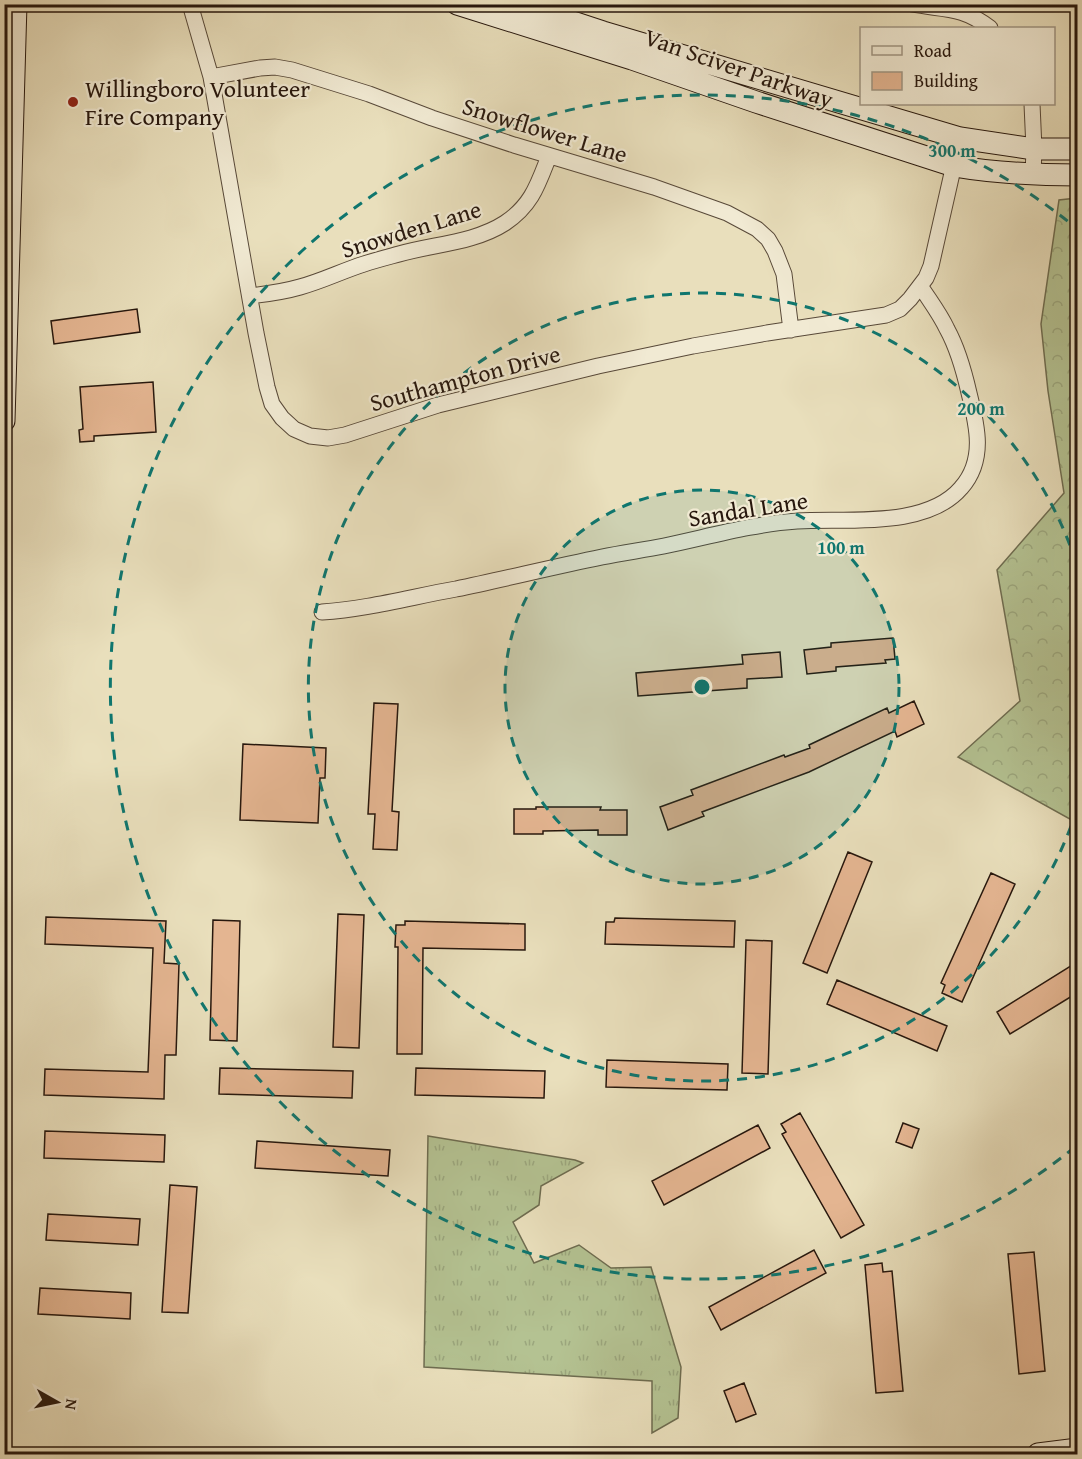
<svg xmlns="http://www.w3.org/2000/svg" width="1082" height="1459" viewBox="0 0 1082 1459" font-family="'Gentium Book Plus',serif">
	<defs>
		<pattern id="grass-tufts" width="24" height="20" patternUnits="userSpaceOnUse" patternTransform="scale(1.5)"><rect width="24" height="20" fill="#b4c292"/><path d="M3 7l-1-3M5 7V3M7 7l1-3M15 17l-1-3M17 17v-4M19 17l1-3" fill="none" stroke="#9ba67d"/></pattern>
		<pattern id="forest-crowns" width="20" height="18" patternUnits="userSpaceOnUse" patternTransform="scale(1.5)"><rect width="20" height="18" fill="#b4c292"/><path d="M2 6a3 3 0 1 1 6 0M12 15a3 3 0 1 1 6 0" fill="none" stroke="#9ba67d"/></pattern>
	</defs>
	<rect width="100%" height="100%" fill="#e9dfbc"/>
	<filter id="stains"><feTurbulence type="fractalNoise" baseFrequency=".00333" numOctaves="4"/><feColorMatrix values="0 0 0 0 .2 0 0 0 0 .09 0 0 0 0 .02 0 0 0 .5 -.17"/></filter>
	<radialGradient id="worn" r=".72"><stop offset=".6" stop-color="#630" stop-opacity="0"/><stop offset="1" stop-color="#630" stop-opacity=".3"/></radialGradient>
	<path fill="url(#grass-tufts)" stroke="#6e6c50" stroke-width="1.5" d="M428 1136 575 1160 583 1163 541 1186 539 1205 513 1222 534 1263 579 1245 611 1268 651 1267 681 1367 678 1418 652 1433V1381L424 1367Z"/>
	<path fill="url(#forest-crowns)" stroke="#6e6c50" stroke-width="1.5" d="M1077 198H1078L1077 823 958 757 1020 701 997 570 1064 493 1048 391 1041 324 1059 200Z"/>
	<path fill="#e4b591" stroke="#27170d" stroke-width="1.5" d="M137 309 140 332 54 344 51 321Z
		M153 382 156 432 94 436V441L80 442 79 430 83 429 80 387Z
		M893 638 895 659 885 660 886 663 836 667V671L807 674 804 650 831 647V643Z
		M780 652 782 677 747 679V688L638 696 636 673 743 664 742 655Z
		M914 701 924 724 897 737 895 731 809 772 702 812 704 816 668 830 660 807 693 795 691 790 784 755 785 757 810 748 809 745 887 708 889 713Z
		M374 703 398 704 392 811 399 812 397 850 373 849 375 814H368Z
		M243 744 326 748 325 778H320L318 823 240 820Z
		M536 807H601L600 810H627V835H598V830L543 831V834H514V809H536Z
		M848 852 872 862 827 973 803 963Z
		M991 873 1015 884 962 1002 942 993 945 985 941 983Z
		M338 914 364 915 359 1048 333 1047Z
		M46 917 166 921 164 963 179 964 176 1055H165L164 1099 44 1095 45 1069 148 1072 153 948 45 944Z
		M615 918 735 921 734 947 605 944 606 922H614Z
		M213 920 240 921 237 1041 210 1040Z
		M405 921 525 924V950L423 948 422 1054H397L398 947H395L396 925H405Z
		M746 940 772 941 768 1074 742 1073Z
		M1077 962V993L1010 1034 997 1012Z
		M837 980 947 1026 937 1051 827 1004Z
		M607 1060 728 1064 727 1090 606 1087Z
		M220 1068 353 1071 352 1098 219 1094Z
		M416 1068 545 1071 544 1098 415 1095Z
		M800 1113 864 1225 841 1238 782 1134 786 1132 781 1124Z
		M903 1123 919 1129 912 1148 896 1142Z
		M758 1125 770 1148 664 1205 652 1181Z
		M45 1131 165 1135 164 1162 44 1158Z
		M257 1141 390 1150 388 1176 255 1168Z
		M170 1185 197 1187 188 1313 162 1312Z
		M48 1214 140 1219 138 1245 46 1240Z
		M814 1250 826 1273 721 1330 709 1307Z
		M1034 1252 1045 1371 1019 1374 1008 1254Z
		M882 1263 883 1272 892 1271 903 1391 876 1393 865 1265Z
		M40 1288 131 1293 130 1319 38 1314Z
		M744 1383 756 1414 736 1422 724 1391Z"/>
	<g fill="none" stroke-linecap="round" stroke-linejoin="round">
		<defs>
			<path id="street" d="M190 4 211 77 256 333 267 387 272 404 282 418 294 429 310 436 328 438 345 435 438 405 598 366 693 346 767 333 886 315 900 309 910 299 926 278 931 266 960 138
				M912 4C944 10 962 6 990 28
				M211 77 260 68 275 67 292 70 369 94 432 118 514 145 654 187 727 213 757 229 768 239 775 251 784 274 791 330
				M1032 104 1034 149 1033 175
				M250 296C267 294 283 292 300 287 322 281 342 271 364 264 376 260 388 257 399 254 434 244 474 243 505 223 532 205 538 184 549 156
				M322 612C367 609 411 597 456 589 504 579 553 567 602 557 622 553 643 550 664 546 708 537 752 524 797 521 846 518 926 529 961 488 986 460 977 425 969 393 964 371 958 349 947 329 940 314 930 301 921 287"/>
			<path id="secondary" d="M457 4 632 59 756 102 954 166C995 173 1036 175 1078 175
				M518 4 603 32 960 138 1034 149H1078
				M4 421 16 4
				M1038 1454 1078 1449"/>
		</defs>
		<use href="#street" stroke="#584939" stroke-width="17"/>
		<use href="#secondary" stroke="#27170d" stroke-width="23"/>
		<use href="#street" stroke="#f1ead3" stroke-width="15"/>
		<use href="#secondary" stroke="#f1ead3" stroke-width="21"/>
	</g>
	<circle cx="702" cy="687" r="197" fill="#0f766e" fill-opacity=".12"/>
	<g fill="none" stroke="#0f766e" stroke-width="3" stroke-dasharray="10 8">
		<circle cx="702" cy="687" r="197"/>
		<path d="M1077 809A394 394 0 1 1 1077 565"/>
		<path d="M1075 1147A592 592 0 1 1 1075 227"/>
	</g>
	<circle fill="#8f2418" stroke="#f1ead3" stroke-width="2" cx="73" cy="102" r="6"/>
	<g text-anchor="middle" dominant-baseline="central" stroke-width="4.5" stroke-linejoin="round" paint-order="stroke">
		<g font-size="24" fill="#27170d" stroke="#f1ead3">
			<text transform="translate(739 68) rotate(19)">Van Sciver Parkway</text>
			<text transform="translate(545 130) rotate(17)">Snowflower Lane</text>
			<text transform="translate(411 229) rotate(-17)">Snowden Lane</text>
			<text transform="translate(465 378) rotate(-15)">Southampton Drive</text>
			<text transform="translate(748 509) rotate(-9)">Sandal Lane</text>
		</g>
		<g font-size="24" fill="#27170d" stroke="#f1ead3" text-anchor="start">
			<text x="85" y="88">Willingboro Volunteer<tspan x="85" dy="28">Fire Company</tspan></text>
		</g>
	</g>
	<circle cx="702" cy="687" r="9" fill="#0f766e" stroke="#f1ead3" stroke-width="3"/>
	<g font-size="18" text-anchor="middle" font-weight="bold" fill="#0f766e" stroke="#f1ead3" stroke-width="4.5" stroke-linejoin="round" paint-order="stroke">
		<text x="952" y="157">300 m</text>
		<text x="981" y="415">200 m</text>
		<text x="841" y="554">100 m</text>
	</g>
	<rect width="1082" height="1459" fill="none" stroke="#e9dfbc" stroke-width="24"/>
	<rect x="6" y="6" width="1070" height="1447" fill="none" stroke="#27170d" stroke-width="3"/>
	<rect x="12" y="12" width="1058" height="1435" fill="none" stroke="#27170d" stroke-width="1.5"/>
	<rect x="860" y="27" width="195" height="78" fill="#f1ead3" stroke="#a09684" stroke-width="1.5"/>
	<rect x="872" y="46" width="30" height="9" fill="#f1ead3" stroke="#a09684" stroke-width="1.5"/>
	<text x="914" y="57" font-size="18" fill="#27170d">Road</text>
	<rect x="872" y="72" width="30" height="18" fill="#e4b591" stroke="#a09684" stroke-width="1.5"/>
	<text x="914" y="87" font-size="18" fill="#27170d">Building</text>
	<g transform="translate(57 1402) rotate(99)" stroke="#f1ead3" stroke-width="4.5" paint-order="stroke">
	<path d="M0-4.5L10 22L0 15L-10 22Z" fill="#27170d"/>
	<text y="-9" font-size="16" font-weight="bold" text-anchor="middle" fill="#27170d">N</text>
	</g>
	<rect width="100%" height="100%" filter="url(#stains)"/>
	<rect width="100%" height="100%" fill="url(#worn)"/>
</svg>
